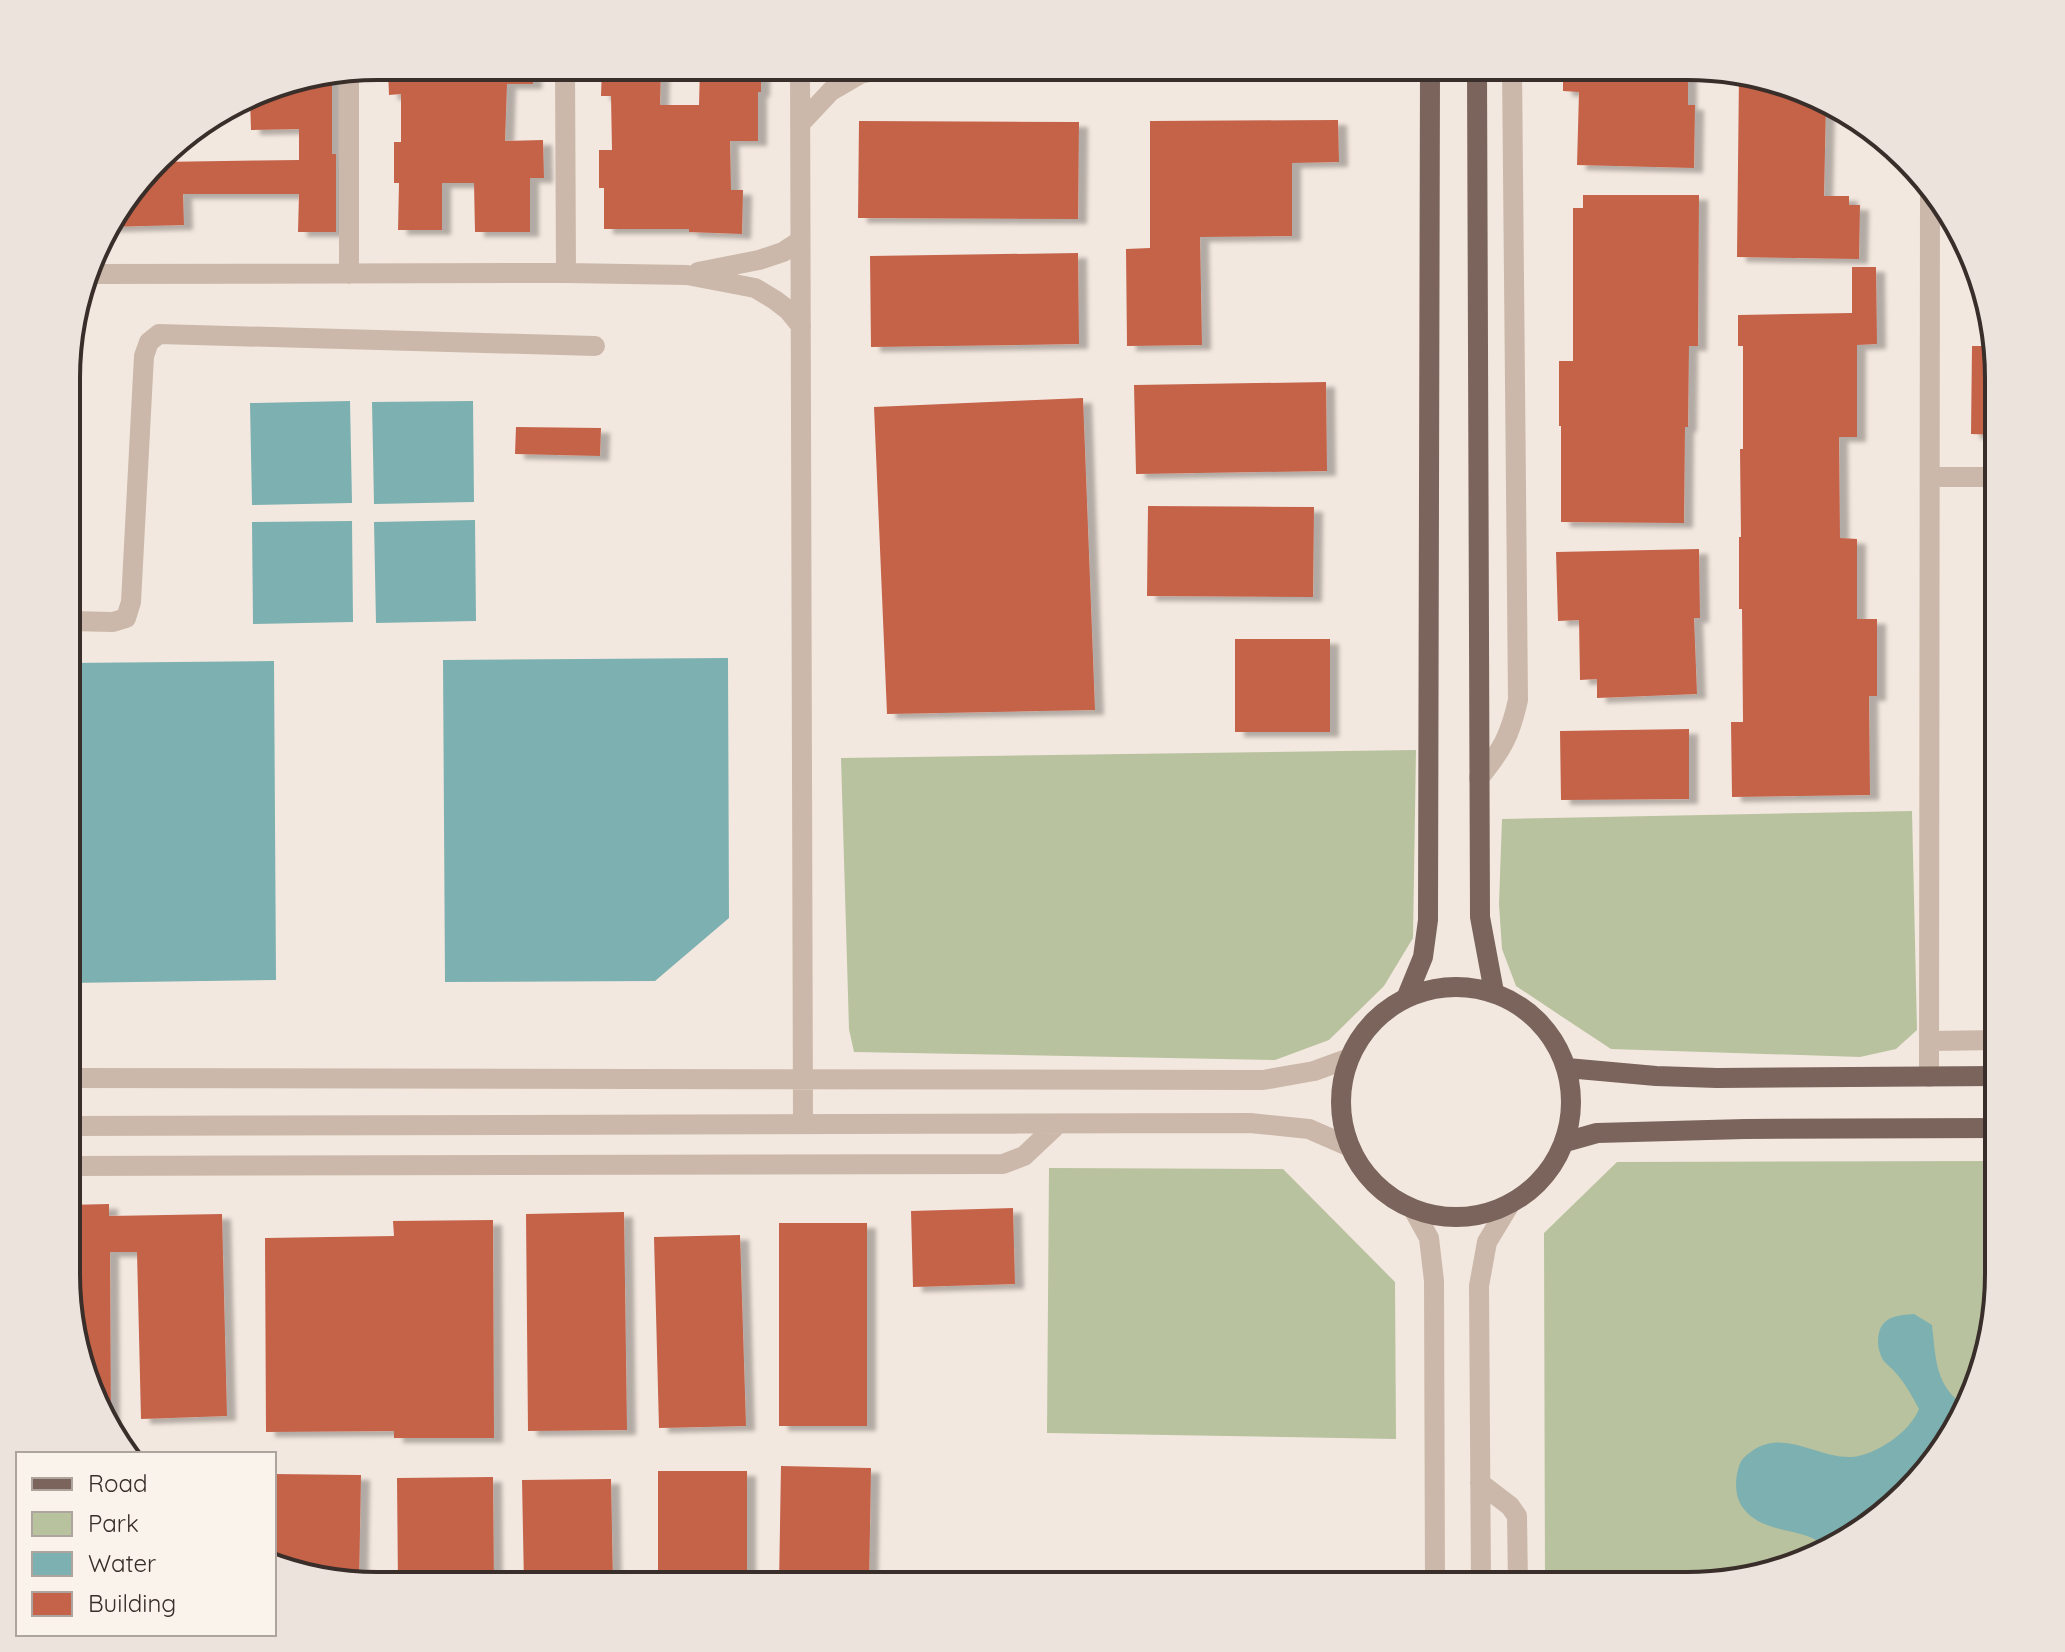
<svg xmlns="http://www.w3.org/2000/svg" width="2065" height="1652" viewBox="0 0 2065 1652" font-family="Quicksand,sans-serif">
	<defs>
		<filter id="shadow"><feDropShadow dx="9" dy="5" stdDeviation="2" flood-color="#0004"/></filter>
	</defs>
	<rect width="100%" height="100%" fill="#f3e8df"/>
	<path fill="#b8c29e" d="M1416 750 1413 938 1384 986 1329 1040 1275 1060 854 1052 849 1029 841 758Z
		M1912 811 1917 1030 1896 1049 1860 1057 1611 1049 1561 1016 1516 986 1502 949 1499 904 1502 819Z
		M1998 1161V1294L1975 1394 1921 1480 1807 1562 1687 1586H1545L1544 1233 1617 1162Z
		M1049 1168 1283 1169 1395 1282 1396 1439 1047 1433Z"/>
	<path fill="#7db0b0" d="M350 401 352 503 252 505 250 403Z
		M473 401 474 502 374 504 372 402Z
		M475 520 476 621 376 623 374 522Z
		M352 521 353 622 253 624 252 522Z
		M728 658 729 918 655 981 445 982 443 660Z
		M274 661 276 980 67 983 68 663Z
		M1914 1314 1932 1325C1936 1360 1935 1386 1966 1407L1921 1480 1826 1548C1807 1525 1761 1537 1741 1505 1735 1495 1735 1480 1738 1470 1740 1460 1744 1457 1752 1451 1785 1428 1818 1459 1852 1457 1876 1455 1910 1432 1919 1409 1912 1396 1905 1383 1895 1372 1891 1367 1884 1363 1882 1358 1878 1350 1877 1341 1879 1333 1883 1316 1899 1315 1914 1314Z"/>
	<path fill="#c5634a" filter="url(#shadow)" d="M408 66H533V84H507L505 141 543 140 544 178H530V232H475L474 183H442V230H398L399 183H394V142H401V94L389 95 388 70 408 69Z
		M602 66H661L660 105H699L700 66H761V92H758V141H730L731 190H743L742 234 689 232V229H604V188H599V150H612L611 96H601Z
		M1563 67H1688V105H1695L1694 168 1577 165 1579 92 1563 91Z
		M332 74V154H336V232H298L299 194H183L184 225 106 227 158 162 299 160V129L251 130 250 98 278 83Z
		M1739 74 1806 90 1826 102 1824 196H1849V205H1860L1859 259 1737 257Z
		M1338 120 1339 162 1292 163V236L1200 237 1202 345 1127 346 1126 249 1150 248V121Z
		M859 121 1079 122 1078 219 858 218Z
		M1583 195H1699L1698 346H1689L1688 427H1685L1684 523 1561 522V426H1559V361H1573V208H1583Z
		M1078 253 1079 344 871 347 870 256Z
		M1852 267H1876L1877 344 1857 345V437H1839L1840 538 1857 539V619H1877V696H1869L1870 795 1732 797 1731 722H1743L1742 609H1739V537H1741L1740 449H1743V346H1738V315L1852 313Z
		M1972 346H1991L1999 378V435L1971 434Z
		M1326 382 1327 471 1136 474 1134 385Z
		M1083 398 1095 710 887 714 874 407Z
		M516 427 601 428 600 456 515 454Z
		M1148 506 1314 507 1313 597 1147 596Z
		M1699 549 1700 618H1694L1697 694 1597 698V679L1580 680 1579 620 1558 621 1556 552Z
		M1235 639H1330V732H1235Z
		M1689 729V799L1561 800 1560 731Z
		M1983 919H1999V985L1983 984Z
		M109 1204V1216L222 1214 227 1416 141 1419 137 1252H110L111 1429 98 1411 67 1294V1205Z
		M1013 1208 1015 1284 913 1287 911 1211Z
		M624 1212 627 1430 528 1431 526 1214Z
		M493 1220 494 1438H394V1431L266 1432 265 1238 394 1236 393 1221Z
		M779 1223H867V1426H779Z
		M740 1235 746 1426 659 1428 654 1237Z
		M781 1466 871 1468 869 1586H779Z
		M658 1471H747V1586H658Z
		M274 1474 361 1475 359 1585 274 1566Z
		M493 1477 494 1585H398L397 1478Z
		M611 1479 613 1585H524L522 1480Z"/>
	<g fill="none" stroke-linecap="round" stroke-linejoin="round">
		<path stroke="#cbb8aa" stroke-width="20" d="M565 66 566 273
			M800 66 803 1124
			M800 124 831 91 860 74 898 66
			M698 272 759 260 783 252 800 241
			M90 274 566 273 687 275 755 288 775 300 788 310 801 326
			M349 274V71
			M1930 477H1999
			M68 621 113 622 126 618 131 602 144 356 149 342 159 334 595 346
			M1479 778C1502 750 1510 736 1518 700L1512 67
			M1930 1041 1998 1040
			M1929 1077 1930 192
			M67 1078 1263 1080 1314 1071 1347 1059
			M67 1126 1250 1123 1309 1129 1348 1146
			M67 1166 1003 1164 1024 1156 1058 1124
			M1413 1209 1429 1238 1434 1281 1435 1586
			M1480 1483 1510 1506 1517 1516 1518 1586
			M1481 1586 1479 1286 1487 1242 1510 1204"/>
		<path stroke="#7a645b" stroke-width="20" d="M1477 67 1480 917 1494 992
			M1341 1102a115 115 0 1 1 230 0a115 115 0 1 1-230 0Z
			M1407 996 1423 957 1428 920 1430 67
			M1567 1068 1656 1076 1717 1078 1998 1076
			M1565 1142 1597 1133 1745 1129 1998 1128"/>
	</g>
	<path d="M0 0H2065V1652H0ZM378 80H1687A298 298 0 0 1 1985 378V1274A298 298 0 0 1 1687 1572H378A298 298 0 0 1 80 1274V378A298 298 0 0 1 378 80Z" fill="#ebe3dc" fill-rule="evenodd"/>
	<path fill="none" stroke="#392e2a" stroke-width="4" d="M378 80H1687A298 298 0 0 1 1985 378V1274A298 298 0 0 1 1687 1572H378A298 298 0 0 1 80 1274V378A298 298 0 0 1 378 80Z"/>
	<rect x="16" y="1452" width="260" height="184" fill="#faf3eb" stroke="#ada49e" stroke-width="2"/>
	<rect x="32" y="1478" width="40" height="12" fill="#7a645b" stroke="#ada49e" stroke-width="2"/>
	<text x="88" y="1492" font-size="24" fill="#392e2a">Road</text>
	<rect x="32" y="1512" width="40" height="24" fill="#b8c29e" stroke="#ada49e" stroke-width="2"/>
	<text x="88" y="1532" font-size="24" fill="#392e2a">Park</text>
	<rect x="32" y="1552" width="40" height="24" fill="#7db0b0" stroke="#ada49e" stroke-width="2"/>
	<text x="88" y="1572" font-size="24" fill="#392e2a">Water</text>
	<rect x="32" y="1592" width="40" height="24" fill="#c5634a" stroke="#ada49e" stroke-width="2"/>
	<text x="88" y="1612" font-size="24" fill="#392e2a">Building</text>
</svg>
